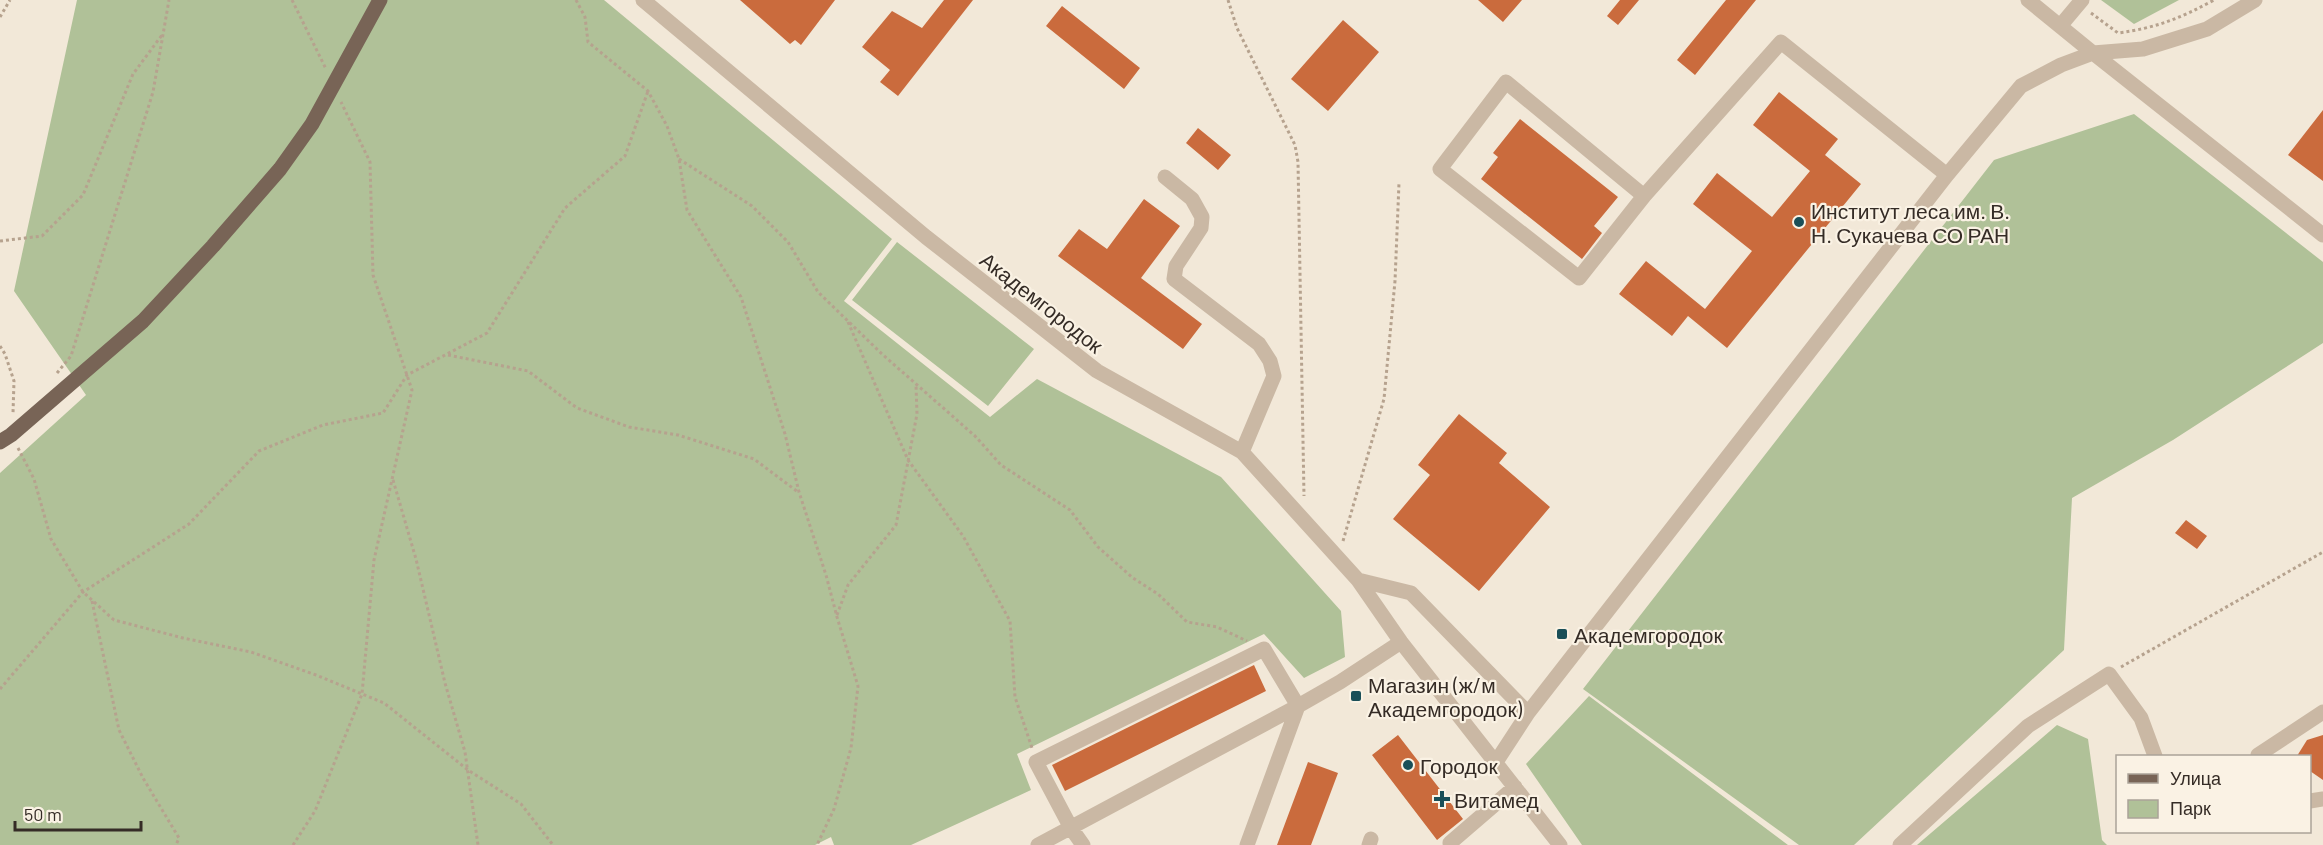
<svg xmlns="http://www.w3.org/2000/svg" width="2323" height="845" viewBox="0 0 2323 845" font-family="Barlow,sans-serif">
	<rect width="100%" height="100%" fill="#f2e8d8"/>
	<path fill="#b0c198" d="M77 0H604L892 239 844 301 990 417 1037 379 1221 477 1341 611 1345 657 1304 678 1264 634 1017 754 1031 790 911 845H834L831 837 815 845H0V473L86 395 14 291Z
		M2101 0H2179L2134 24Z
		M2134 114 2323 262V343L2173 440 2072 498 2064 650 1854 845H1799L1583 689 1994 160Z
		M897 242 1034 349 988 406 852 300Z
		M1589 696 1788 845H1582L1526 764Z
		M2057 725 2088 739 2102 840 2107 845H1917Z"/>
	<path fill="#ca6b3d" d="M740 0H835L801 45 795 40 790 44Z
		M944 0H973L898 96 880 82 890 70 862 47 892 11 922 28Z
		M1478 0H1522L1503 22Z
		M1620 0H1639L1618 25 1607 16Z
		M1726 0H1756L1695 75 1677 60Z
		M1062 6 1140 68 1124 89 1046 26Z
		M1343 20 1379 52 1328 111 1291 79Z
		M1779 92 1838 139 1825 155 1861 184 1727 348 1688 316 1672 336 1619 294 1646 261 1705 309 1752 251 1693 204 1717 173 1772 217 1810 171 1753 125Z
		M2323 110V181L2288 155Z
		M1520 119 1618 197 1594 226 1602 233 1582 259 1481 179 1498 157 1493 153Z
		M1198 128 1231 155 1218 170 1186 143Z
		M1144 199 1180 226 1141 278 1202 324 1183 349 1058 256 1079 229 1107 249Z
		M1459 414 1507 453 1499 463 1550 507 1479 591 1393 519 1430 475 1418 465Z
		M2186 520 2207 536 2197 549 2175 533Z
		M1254 665 1266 691 1065 791 1052 765Z
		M1398 735 1463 819 1437 840 1372 755Z
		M2323 735V780L2310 771V756H2297L2307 740Z
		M1308 762 1338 773 1311 845H1277Z"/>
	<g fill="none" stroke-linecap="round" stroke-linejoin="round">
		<path stroke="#b6a28e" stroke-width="3" stroke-dasharray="3 3" stroke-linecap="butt" d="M292 0 326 69
			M576 0 585 17 588 42 648 91 667 126 679 159 687 210 741 297 785 434 799 492 826 575 837 617 858 686 851 748 834 809 817 845
			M1228 0 1237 28 1295 145 1298 162 1304 496
			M2091 13 2118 33C2156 28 2181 18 2214 0
			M0 17 10 0
			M679 159 752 206 788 242 818 292 882 354 975 436 1001 465 1070 510 1098 547 1133 578 1158 594 1187 622 1217 627 1247 641
			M0 241 42 236 83 195 133 74 162 35
			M848 322 908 460 963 536 1010 621 1015 697 1032 748
			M0 346 5 354 14 381 13 413
			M448 355 528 371 577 408 629 427 678 435 754 459 798 492
			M57 373 71 356 153 92 169 0
			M18 448 34 479 51 539 83 592 114 620 183 638 251 652 316 675 384 703 468 770 521 804 553 845
			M393 480 416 559 445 683 465 752 478 845
			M1343 541 1384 399 1395 281 1399 183
			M92 601 119 730 143 778 179 838 176 845
			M837 615 848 585 896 525 917 414 916 385
			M2121 667 2323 552
			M0 689 83 592 189 524 259 451 323 425 383 413 407 375 487 333 565 208 625 156 648 91
			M293 845 315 811 362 694 374 560 412 390 373 275 370 162 341 102"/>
		<path stroke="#cab8a4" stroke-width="15" d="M643 0 926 237 1097 371 1242 452 1358 580 1401 642 1560 845
			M2028 0 2093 53 2323 235
			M2061 25 2082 0
			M1165 177 1192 199 1202 217 1201 228 1176 266 1174 279 1259 344 1270 361 1274 376 1242 452
			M1644 196 1506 82 1440 169 1579 278 1644 196 1781 42 1947 175
			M1358 580 1411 593 1528 713
			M2258 756V755L2323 712
			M1496 762 1528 713 1947 175 2021 86 2061 65 2093 53 2143 49 2207 29 2255 0
			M2310 801 2323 799
			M1450 843 1515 787
			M1038 845 1298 706 1340 682 1401 642
			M1083 845 1071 828 1036 762 1264 649 1298 706 1247 845
			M1369 845 1371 839
			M1900 845 2028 726 2109 674 2141 718 2155 756"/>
		<path stroke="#786456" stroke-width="15" d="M0 442 11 435 143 321 213 246 280 169 312 124 380 0"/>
	</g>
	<g fill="#1a4f58" stroke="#faf2e4" stroke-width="2">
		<circle cx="1799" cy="222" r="6"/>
		<rect x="1556" y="628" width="12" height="12" rx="3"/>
		<rect x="1350" y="690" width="12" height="12" rx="3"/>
		<circle cx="1408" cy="765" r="6"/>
		<path d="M1439 790h6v6h6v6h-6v6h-6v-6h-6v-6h6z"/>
	</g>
	<g text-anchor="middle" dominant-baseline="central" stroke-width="4.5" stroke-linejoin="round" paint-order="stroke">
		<g font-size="21" fill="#352c26" stroke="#faf2e4" text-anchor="start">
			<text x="1811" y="210">Институт леса им. В.<tspan x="1811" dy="24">Н. Сукачева СО РАН</tspan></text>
			<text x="1574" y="634">Академгородок</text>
			<text x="1368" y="684">Магазин (ж/м<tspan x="1368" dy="24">Академгородок)</tspan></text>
			<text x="1420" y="765">Городок</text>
			<text x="1454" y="799">Витамед</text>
		</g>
		<g font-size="21" fill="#352c26" stroke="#faf2e4">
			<text transform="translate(1042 302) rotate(38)">Академгородок</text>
		</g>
	</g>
	<rect x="2116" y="755" width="195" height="78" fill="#faf2e4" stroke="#aba398" stroke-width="1.5"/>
	<rect x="2128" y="774" width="30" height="9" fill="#786456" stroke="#aba398" stroke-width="1.5"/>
	<text x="2170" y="785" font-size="18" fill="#352c26">Улица</text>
	<rect x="2128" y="800" width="30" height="18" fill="#b0c198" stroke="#aba398" stroke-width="1.5"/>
	<text x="2170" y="815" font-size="18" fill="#352c26">Парк</text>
	<path d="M15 821v9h126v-9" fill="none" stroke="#352c26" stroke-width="3"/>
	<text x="24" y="821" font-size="18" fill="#352c26" stroke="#faf2e4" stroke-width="4.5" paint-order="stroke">50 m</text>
</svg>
